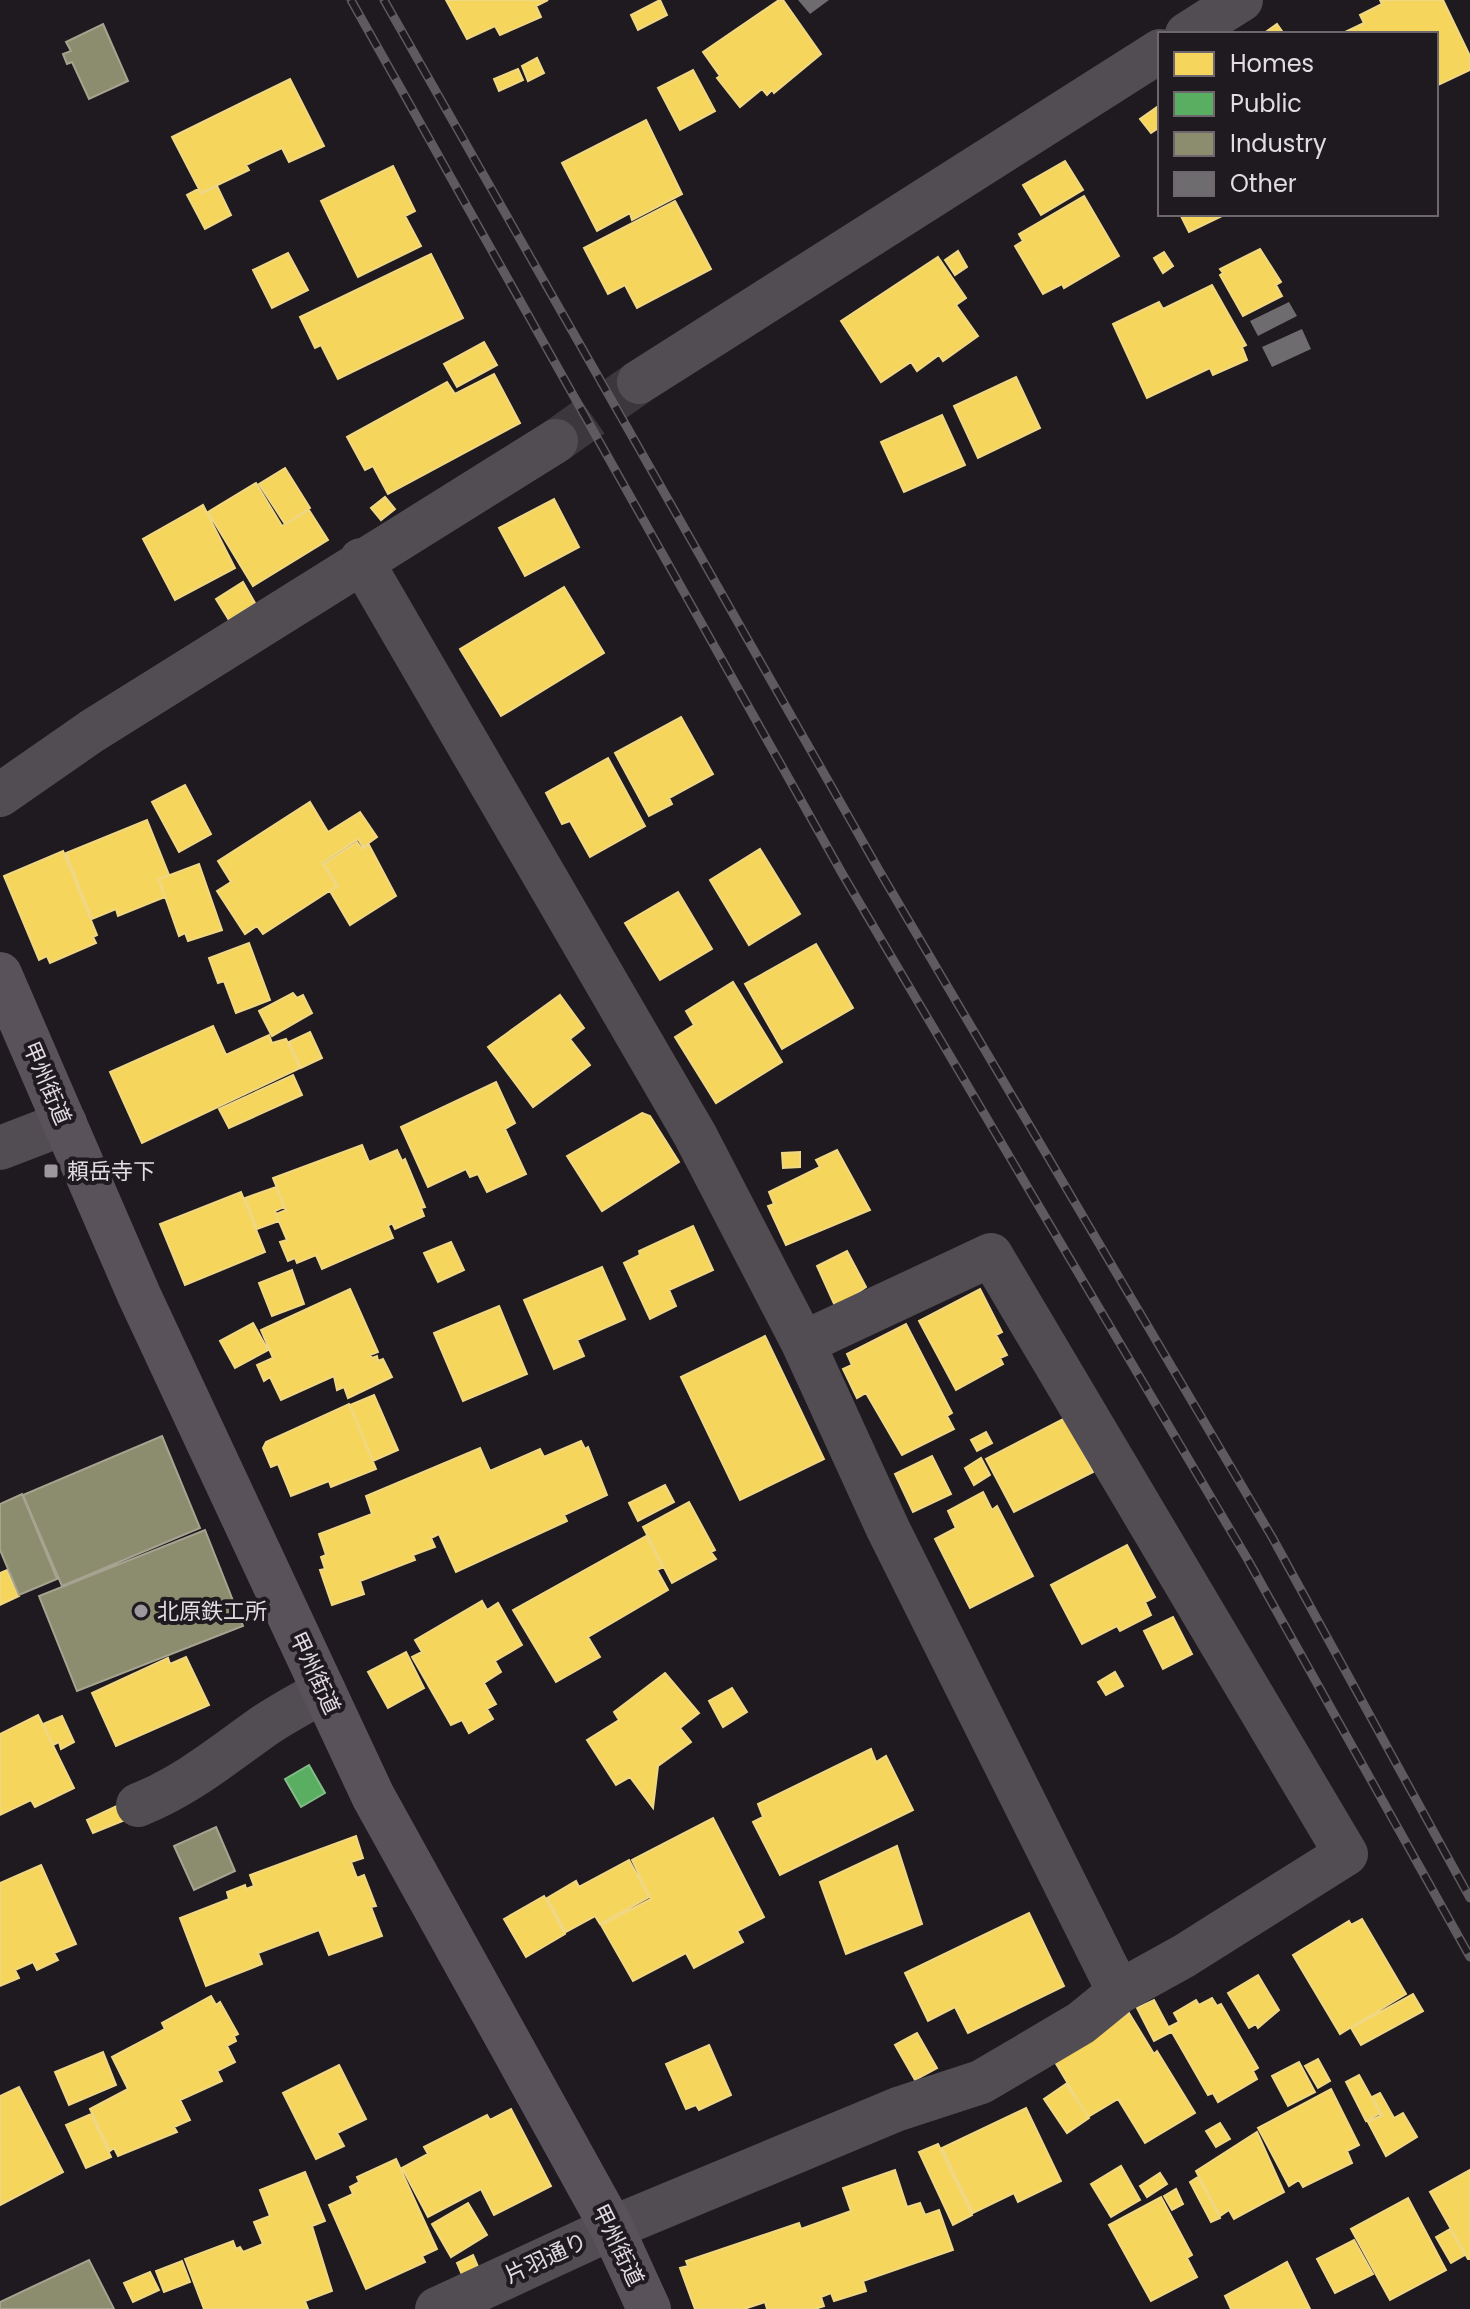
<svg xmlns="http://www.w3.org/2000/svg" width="1470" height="2309" viewBox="0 0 1470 2309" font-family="Poppins,'Noto Sans JP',sans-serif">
	<rect width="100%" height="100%" fill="#1e1a1f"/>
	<path fill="#f6d55c" stroke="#f0d784" stroke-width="2" d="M446 0H548L536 6 541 17 500 35 495 26 467 39Z
		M660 0 667 15 638 30 631 15Z
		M779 0H783L821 54 774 93 772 90 767 95 762 89 740 107 717 78 720 76 703 52Z
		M1380 0H1443L1470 56V70L1436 86V34H1341L1364 23 1360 15 1382 4Z
		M1277 24 1284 34H1263Z
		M537 58 544 73 528 81 522 66Z
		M518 69 523 80 499 91 494 79Z
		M693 70 715 111 680 130 658 88Z
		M290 79 324 146 289 162 282 148 246 165 249 170 201 193 172 137Z
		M1160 105V127L1151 133 1140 119Z
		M646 120 682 194 632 220 630 213 597 231 562 163Z
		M1065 161 1083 190 1041 215 1023 185Z
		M393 166 415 211 405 216 421 246 358 277 321 201Z
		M217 186 231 215 205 229 187 195 198 189 201 194Z
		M1084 196 1119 256 1064 288 1062 284 1043 294 1015 246 1023 241 1019 234Z
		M675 201 711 269 637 308 625 285 608 294 584 248Z
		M1180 214H1226L1189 232Z
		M1260 249 1281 282 1276 285 1282 296 1243 316 1220 275 1223 273 1220 269Z
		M958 251 967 267 955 275 945 260Z
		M1164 252 1173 266 1163 273 1154 258Z
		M288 253 308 290 272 308 253 270Z
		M431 254 463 318 338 379 321 345 315 348 300 317Z
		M938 257 966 298 956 305 978 336 943 361 939 355 917 371 911 362 881 382 841 321Z
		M1212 285 1246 345 1242 347 1247 360 1213 375 1210 368 1147 398 1113 324 1159 302 1163 309Z
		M484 342 497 365 457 387 444 364Z
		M494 374 520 423 388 494 373 466 365 470 347 437 447 382 455 394Z
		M1016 377 1040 428 978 458 954 406Z
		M942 415 965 465 904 492 881 442Z
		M285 468 310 508 285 524 259 484Z
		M256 483 282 526 309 510 328 540 253 586 208 512Z
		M385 497 395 509 381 520 371 508Z
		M554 499 579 547 525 576 499 528Z
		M203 505 235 568 175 600 143 539Z
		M243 582 255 603 229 620 216 599Z
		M564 587 604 653 501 716 460 649Z
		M681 717 713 774 669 798 672 804 649 816 615 753Z
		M608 758 645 826 590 857 570 821 562 824 546 793Z
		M185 785 211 834 179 852 152 802Z
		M310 802 328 832 360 812 377 837 363 847 358 839 322 863 337 886 263 934 257 926 245 934 217 891 231 882 218 861Z
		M147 820 169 875 158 879 165 897 118 916 116 909 92 919 66 853Z
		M357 842 362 849 369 845 396 896 350 925 330 891 338 886 324 864Z
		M760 849 800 914 749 945 710 880Z
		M63 851 97 935 93 937 96 943 50 963 47 956 39 960 4 876Z
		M199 864 222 930 188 941 185 933 179 936 159 879Z
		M678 892 712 949 660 980 625 923Z
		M249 943 270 1000 236 1013 224 981 218 983 209 958Z
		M816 944 853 1008 782 1049 745 984Z
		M733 982 782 1062 716 1103 675 1037 694 1025 686 1011Z
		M293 993 297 998 303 995 312 1013 272 1036 259 1011Z
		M560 995 584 1028 570 1039 590 1065 533 1107 488 1047Z
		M213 1026 226 1055 269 1035 272 1043 286 1039 300 1068 142 1143 110 1072Z
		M310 1032 322 1058 301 1068 289 1042Z
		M293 1075 302 1095 229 1128 219 1109Z
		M496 1082 515 1123 505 1129 526 1174 487 1192 478 1174 470 1177 466 1169 428 1187 401 1127Z
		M642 1113 650 1116 679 1162 602 1211 567 1156Z
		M362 1145 369 1162 397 1150 402 1161 405 1159 425 1207 421 1208 424 1216 395 1229 392 1223 388 1226 393 1238 322 1269 316 1255 297 1263 295 1258 288 1261 280 1242 287 1240 276 1214 286 1210 273 1178Z
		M837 1150 870 1210 786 1245 768 1206 774 1204 769 1192 820 1167 816 1160Z
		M800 1152V1167L783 1168 782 1153Z
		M276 1187 284 1207 275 1211 279 1221 257 1229 245 1198Z
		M241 1192 265 1252 185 1285 160 1224Z
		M693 1226 713 1270 669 1290 676 1306 650 1319 624 1263 640 1255 639 1251Z
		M451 1242 464 1270 438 1282 424 1253Z
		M847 1251 866 1287 836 1308 817 1266Z
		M602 1267 625 1319 577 1340 584 1356 554 1369 524 1300Z
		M292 1270 304 1304 272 1316 259 1283Z
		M350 1289 378 1352 370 1355 372 1358 377 1356 378 1361 383 1359 392 1377 348 1398 344 1387 337 1390 334 1376 281 1400 270 1377 264 1381 257 1365 273 1358 261 1330Z
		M980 1289 1002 1332 996 1335 1007 1355 1000 1358 1003 1364 956 1390 919 1321Z
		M499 1306 527 1374 463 1401 434 1333Z
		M253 1323 268 1350 235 1368 220 1341Z
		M906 1324 952 1413 947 1416 954 1429 902 1455 866 1393 857 1398 843 1369 852 1365 847 1354Z
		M765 1336 824 1459 740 1500 681 1377Z
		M374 1395 398 1450 373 1461 350 1405Z
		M349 1404 376 1469 331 1487 329 1481 291 1496 278 1464 271 1467 263 1448 266 1442Z
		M1065 1418 1093 1472 1014 1512 986 1459Z
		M986 1432 992 1443 977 1451 971 1440Z
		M581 1441 585 1449 588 1447 607 1495 564 1515 567 1521 456 1572 439 1534 431 1538 435 1547 413 1555 415 1560 360 1581 364 1594 332 1605 320 1570 325 1569 321 1557 326 1555 319 1534 372 1514 366 1496 480 1448 490 1471 540 1449 544 1457Z
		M932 1456 951 1494 913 1512 895 1474Z
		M981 1458 990 1475 974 1485 965 1468Z
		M665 1485 674 1502 638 1521 629 1503Z
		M983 1492 992 1510 997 1506 1033 1576 970 1608 935 1539 956 1528 948 1511Z
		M689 1502 715 1550 711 1552 716 1559 672 1583 643 1527Z
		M646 1536 663 1567 657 1570 668 1590 588 1637 600 1657 556 1682 513 1610Z
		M1127 1545 1155 1597 1145 1602 1151 1615 1120 1631 1117 1626 1082 1644 1051 1585Z
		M7 1570 19 1596 0 1605V1573Z
		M482 1601 487 1610 498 1603 522 1645 495 1661 501 1672 484 1683 496 1704 487 1709 493 1719 469 1733 462 1720 451 1725 412 1657 422 1652 415 1640Z
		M1173 1617 1192 1654 1163 1669 1144 1631Z
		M406 1652 424 1688 388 1708 368 1672Z
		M186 1657 209 1705 116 1746 92 1693 168 1658 170 1664Z
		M1115 1672 1123 1686 1106 1695 1098 1682Z
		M665 1673 699 1713 680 1728 691 1742 658 1766 653 1808 630 1777 616 1785 587 1740 619 1720 614 1712Z
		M732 1688 747 1712 723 1727 709 1701Z
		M38 1715 74 1788 35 1807 31 1800 0 1815V1734Z
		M62 1716 74 1742 61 1749 59 1742 53 1745 43 1724Z
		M871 1749 876 1762 886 1756 913 1810 780 1875 753 1822 763 1817 758 1804Z
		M123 1803 130 1818 93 1833 87 1820Z
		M713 1818 764 1917 737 1931 743 1942 694 1968 686 1953 633 1981 601 1925 651 1899 632 1860Z
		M356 1836 363 1858 351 1862 357 1878 364 1875 376 1906 371 1907 382 1936 329 1955 319 1930 258 1953 262 1964 206 1986 180 1918 229 1899 227 1892 245 1885 246 1889 254 1886 250 1875Z
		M897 1846 922 1924 846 1954 820 1882Z
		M629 1860 649 1897 600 1924 595 1916 566 1932 547 1898 576 1881 579 1887Z
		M41 1865 76 1944 54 1953 58 1960 37 1970 33 1962 15 1970 19 1978 0 1986V1883Z
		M544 1896 565 1934 526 1957 504 1919Z
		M1029 1913 1064 1986 968 2033 955 2007 928 2021 905 1973Z
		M1362 1919 1406 1994 1340 2034 1293 1955 1349 1921 1351 1925Z
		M1258 1975 1279 2010 1258 2028 1256 2024 1249 2028 1228 1993Z
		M1413 1994 1423 2011 1361 2045 1351 2028Z
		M211 1996 216 2005 220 2002 238 2034 234 2036 236 2041 227 2046 235 2062 217 2071 222 2081 180 2100 190 2120 174 2127 177 2132 118 2156 114 2148 110 2151 90 2109 128 2089 112 2057 165 2029 162 2023Z
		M1212 1998 1217 2006 1221 2004 1258 2068 1253 2071 1257 2079 1218 2102 1213 2093 1208 2095 1169 2027 1179 2022 1174 2013 1196 2000 1199 2005Z
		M1154 2000 1171 2032 1154 2041 1137 2008Z
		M1129 2013 1154 2054 1157 2051 1195 2113 1145 2143 1118 2099 1088 2117 1055 2062Z
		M917 2033 937 2068 915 2080 895 2045Z
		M709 2045 731 2095 699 2110 696 2105 686 2109 666 2064Z
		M103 2052 116 2085 69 2105 55 2072Z
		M1318 2059 1330 2081 1318 2088 1305 2066Z
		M1299 2062 1315 2092 1288 2106 1272 2076Z
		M339 2065 366 2119 337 2133 344 2146 316 2159 283 2093Z
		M1359 2075 1380 2113 1366 2121 1346 2082Z
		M1066 2084 1089 2118 1067 2133 1044 2099Z
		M19 2087 63 2172 0 2205V2096Z
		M1331 2089 1359 2145 1347 2151 1352 2163 1303 2187 1299 2180 1289 2186 1258 2128Z
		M1380 2093 1394 2118 1403 2113 1417 2137 1386 2156 1368 2122 1382 2115 1372 2097Z
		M1026 2108 1061 2181 1018 2202 1014 2193 973 2213 942 2148Z
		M511 2109 551 2186 494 2215 481 2189 428 2217 402 2168 428 2154 424 2147 487 2115 490 2120Z
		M91 2114 111 2157 86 2168 66 2125Z
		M1220 2123 1230 2139 1216 2147 1206 2131Z
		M1257 2132 1284 2192 1234 2219 1229 2210 1220 2216 1196 2171Z
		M938 2144 972 2215 953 2225 919 2152Z
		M396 2159 437 2249 422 2256 425 2262 366 2289 329 2205 353 2194 350 2187 359 2182 357 2177Z
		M1121 2166 1140 2200 1111 2217 1091 2184Z
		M895 2170 907 2207 920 2203 925 2215 939 2210 953 2250 863 2281 866 2291 834 2301 831 2293 821 2297 824 2306 815 2309H767L765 2302 744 2309H695L680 2268 688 2266 686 2261 799 2223 801 2229 851 2211 843 2188Z
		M1470 2170V2259H1468L1430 2192Z
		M305 2172 325 2221 312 2226 332 2291 305 2301 308 2309H204L185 2259 233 2241 236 2249 240 2247 243 2252 263 2244 254 2222 270 2216 260 2190Z
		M1160 2173 1167 2184 1147 2197 1140 2186Z
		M1198 2177 1220 2218 1211 2222 1190 2182Z
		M1176 2189 1183 2204 1172 2210 1164 2196Z
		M1161 2197 1192 2255 1187 2258 1197 2277 1151 2301 1109 2225Z
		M1408 2198 1446 2270 1390 2300 1351 2229Z
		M468 2203 487 2235 451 2257 432 2224Z
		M1450 2229 1465 2255 1451 2263 1436 2237Z
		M1354 2240 1373 2274 1335 2293 1317 2259Z
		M473 2255 479 2269 463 2277 457 2263Z
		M182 2261 190 2282 164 2292 156 2271Z
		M1287 2262 1310 2309H1231L1225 2296Z
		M150 2272 159 2290 133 2302 124 2283Z"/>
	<path fill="#5aae61" stroke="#82bc87" stroke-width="2" d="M309 1765 325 1793 301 1807 285 1779Z"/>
	<path fill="#8c8c6e" stroke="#a6a490" stroke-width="2" d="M103 24 128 81 89 99 72 62 67 64 63 54 71 51 66 42Z
		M162 1436 200 1528 62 1586 23 1495Z
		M22 1494 57 1579 19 1595 0 1550V1504Z
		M205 1530 243 1626 77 1691 39 1596Z
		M216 1827 235 1871 194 1890 174 1846Z
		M89 2260 114 2309H0V2302Z"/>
	<path fill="#6f6c70" d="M798 0H829L810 14Z
		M1289 302 1297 316 1258 336 1250 321Z
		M1302 329 1311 349 1272 367 1262 347Z"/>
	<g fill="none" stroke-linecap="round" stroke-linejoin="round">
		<path stroke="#3b373c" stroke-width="44" stroke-dasharray="44 22" stroke-linecap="butt" d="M556 441 639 382"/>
		<path stroke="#524d52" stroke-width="44" d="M1187 34 1241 0
			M639 382 1160 51
			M361 560 695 1135 803 1343 888 1529 1119 1992
			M0 795 92 731 556 441
			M0 1148 65 1123
			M138 1805C186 1786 223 1755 264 1726 283 1713 304 1702 324 1691
			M437 2309 612 2228 898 2109 981 2082 1081 2023 1119 1992 1184 1956 1346 1854 991 1255 803 1343"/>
		<path stroke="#5a525a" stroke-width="44" d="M0 974 139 1295 373 1796 612 2228 649 2309"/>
		<defs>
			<path id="rail" d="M351 0 843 875 1248 1560 1470 1957
				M384 0 880 872 1272 1537 1470 1898"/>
		</defs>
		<use href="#rail" stroke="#5e5a5e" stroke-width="9"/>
		<use href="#rail" stroke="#1f1920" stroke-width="6" stroke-dasharray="18" stroke-linecap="butt"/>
	</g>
	<g fill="#9d989d" stroke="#1f1920" stroke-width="3">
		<rect x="43" y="1163" width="16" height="16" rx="4"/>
		<circle cx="141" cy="1611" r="8"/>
	</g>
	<g text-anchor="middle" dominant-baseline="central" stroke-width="8" stroke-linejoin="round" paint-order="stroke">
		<g font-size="22" fill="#e1dce1" stroke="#1f1920">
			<text transform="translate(47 1083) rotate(67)">甲州街道</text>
			<text transform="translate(315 1673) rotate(65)">甲州街道</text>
			<text transform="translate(618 2245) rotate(64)">甲州街道</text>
			<text transform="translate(546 2258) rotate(-25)">片羽通り</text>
		</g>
		<g font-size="22" fill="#e1dce1" stroke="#1f1920" text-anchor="start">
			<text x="67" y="1171">頼岳寺下</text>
			<text x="157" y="1611">北原鉄工所</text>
		</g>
	</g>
	<rect x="1158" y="32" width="280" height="184" fill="#1f1920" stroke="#6d676d" stroke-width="2"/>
	<rect x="1174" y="52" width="40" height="24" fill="#f6d55c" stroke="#6d676d" stroke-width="2"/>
	<text x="1230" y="72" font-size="24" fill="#e1dce1">Homes</text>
	<rect x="1174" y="92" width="40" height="24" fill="#5aae61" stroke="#6d676d" stroke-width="2"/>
	<text x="1230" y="112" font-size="24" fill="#e1dce1">Public</text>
	<rect x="1174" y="132" width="40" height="24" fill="#8c8c6e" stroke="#6d676d" stroke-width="2"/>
	<text x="1230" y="152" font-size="24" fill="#e1dce1">Industry</text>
	<rect x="1174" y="172" width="40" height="24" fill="#6f6c70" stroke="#6d676d" stroke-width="2"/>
	<text x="1230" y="192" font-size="24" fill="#e1dce1">Other</text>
</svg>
